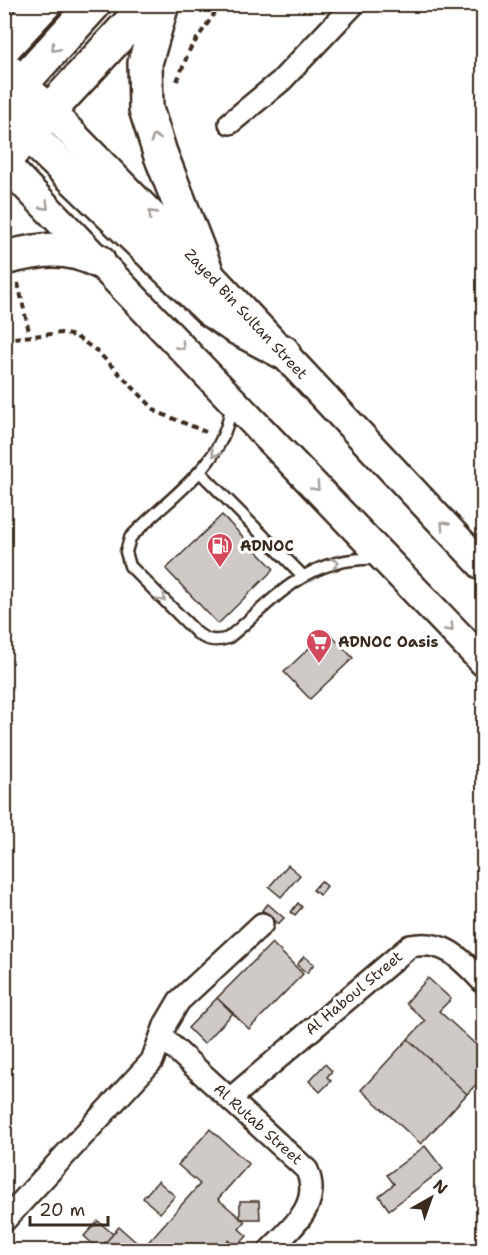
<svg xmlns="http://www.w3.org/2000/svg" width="488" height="1255" viewBox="0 0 488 1255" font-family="'Shantell Sans',sans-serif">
	<rect width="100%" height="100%" fill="#fff"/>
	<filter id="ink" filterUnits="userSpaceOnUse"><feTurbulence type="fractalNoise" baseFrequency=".0167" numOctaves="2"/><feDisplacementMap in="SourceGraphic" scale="12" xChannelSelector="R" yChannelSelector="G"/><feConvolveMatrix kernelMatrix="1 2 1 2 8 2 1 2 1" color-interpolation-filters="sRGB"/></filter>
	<g filter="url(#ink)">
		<path fill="#cfcac7" stroke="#3b2a1e" stroke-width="1.5" d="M222 515 274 569 218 624 166 569Z
			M327 631 353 658 310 699 284 672Z
			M288 865 300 875 281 897 269 887Z
			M321 881 327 886 320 895 313 890Z
			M298 903 302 907 295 915 291 912Z
			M268 904 284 918 278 924 262 910Z
			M272 943 303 974 249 1029 217 998Z
			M304 956 314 964 307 973 297 965Z
			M428 978 451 999 439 1011 484 1052V1076L467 1094 408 1039 425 1021 406 1003Z
			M217 998 233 1013 204 1044 188 1028Z
			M408 1039 467 1094 421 1144 361 1090Z
			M325 1064 332 1071 327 1077 331 1081 320 1092 309 1081Z
			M210 1129 249 1164 218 1199 245 1222 239 1229 247 1236 236 1248 228 1240 219 1250H99L119 1227 143 1248 200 1184 178 1165Z
			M425 1146 443 1169 389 1210 379 1196 394 1184 387 1175Z
			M158 1181 175 1196 160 1213 143 1198Z
			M240 1201H259L260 1219H240Z
			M98 1221 113 1234 99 1250 84 1236Z"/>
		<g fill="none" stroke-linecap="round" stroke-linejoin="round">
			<defs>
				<path id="service" d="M231 404C226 466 169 496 130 538L126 552 130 566 197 633C207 641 216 642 228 638 278 597 306 556 378 559
					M200 472 302 575"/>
				<path id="minor" d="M230 123 281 81 354 4
					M162 1037 307 1170C322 1205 292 1227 270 1250
					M230 1099 410 946C445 939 461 959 484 983
					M4 1221 152 1061 166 1023 179 1001 262 924"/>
				<path id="secondary" d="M4 64 206 271 484 567
					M4 163 484 662"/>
				<path id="primary" d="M162 4 145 63 146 109 160 153 206 271
					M4 47 44 4
					M4 124 28 134 211 310 234 326 283 352
					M5 146 7 125 23 82 94 4
					M4 160 148 4
					M4 258C38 250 66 244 98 261"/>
			</defs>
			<use href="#service" stroke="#3b2a1e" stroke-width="15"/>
			<use href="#minor" stroke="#3b2a1e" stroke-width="26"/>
			<use href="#secondary" stroke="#3b2a1e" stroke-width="33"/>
			<use href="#primary" stroke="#3b2a1e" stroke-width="38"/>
			<path stroke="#3b2a1e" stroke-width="4" stroke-dasharray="6 4.5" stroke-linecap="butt" d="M177 81 190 49 221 4
				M18 283 30 336
				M4 339 61 333 75 336 97 351 157 412 206 432"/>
			<use href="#service" stroke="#fff" stroke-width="10"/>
			<use href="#minor" stroke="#fff" stroke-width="21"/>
			<use href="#secondary" stroke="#fff" stroke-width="28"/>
			<use href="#primary" stroke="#fff" stroke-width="33"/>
		</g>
		<defs><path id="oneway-chevron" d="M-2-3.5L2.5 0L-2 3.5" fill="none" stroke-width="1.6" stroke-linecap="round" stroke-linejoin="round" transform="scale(1.5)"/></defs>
		<g stroke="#a79f9a">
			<use href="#oneway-chevron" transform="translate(55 48) rotate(132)"/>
			<use href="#oneway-chevron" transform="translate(155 138) rotate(-108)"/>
			<use href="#oneway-chevron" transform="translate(45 206) rotate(46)"/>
			<use href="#oneway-chevron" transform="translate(152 214) rotate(-134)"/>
			<use href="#oneway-chevron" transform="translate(181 346) rotate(46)"/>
			<use href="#oneway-chevron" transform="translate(215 453) rotate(121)"/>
			<use href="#oneway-chevron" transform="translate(316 487) rotate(47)"/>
			<use href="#oneway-chevron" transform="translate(444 525) rotate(-133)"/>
			<use href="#oneway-chevron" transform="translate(335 563) rotate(-15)"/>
			<use href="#oneway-chevron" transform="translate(162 598) rotate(45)"/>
			<use href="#oneway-chevron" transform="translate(450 628) rotate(46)"/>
		</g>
	</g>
	<defs>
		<symbol id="fuel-pin" viewBox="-11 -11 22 30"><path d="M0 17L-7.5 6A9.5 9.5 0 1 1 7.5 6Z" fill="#d1495b" stroke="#fff"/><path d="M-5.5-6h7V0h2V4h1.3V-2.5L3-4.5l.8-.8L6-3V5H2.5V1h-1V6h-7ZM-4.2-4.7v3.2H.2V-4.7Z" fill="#fff"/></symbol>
		<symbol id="supermarket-pin" viewBox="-11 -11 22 30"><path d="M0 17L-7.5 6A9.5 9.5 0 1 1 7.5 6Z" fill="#d1495b" stroke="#fff"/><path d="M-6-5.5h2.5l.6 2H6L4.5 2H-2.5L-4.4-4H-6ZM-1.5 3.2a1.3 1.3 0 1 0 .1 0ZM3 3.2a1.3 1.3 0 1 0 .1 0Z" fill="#fff"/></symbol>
	</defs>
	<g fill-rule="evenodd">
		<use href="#fuel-pin" x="205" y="531" width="30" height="40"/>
		<use href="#supermarket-pin" x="304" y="627" width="30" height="40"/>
	</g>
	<g text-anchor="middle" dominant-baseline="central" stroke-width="6" stroke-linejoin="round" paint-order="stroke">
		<g font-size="15" fill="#3b2a1e" stroke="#fff">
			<text transform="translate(246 314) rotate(47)">Zayed Bin Sultan Street</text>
			<text transform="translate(354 993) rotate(-40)">Al Haboul Street</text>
			<text transform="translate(258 1124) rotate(42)">Al Rutab Street</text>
		</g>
		<g font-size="15" font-weight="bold" fill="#3b2a1e" stroke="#fff" text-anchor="start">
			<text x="240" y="546">ADNOC</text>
			<text x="338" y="642">ADNOC Oasis</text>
		</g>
	</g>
	<rect width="488" height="1255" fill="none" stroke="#fff" stroke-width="24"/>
	<rect x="12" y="12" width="464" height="1231" fill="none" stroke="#3b2a1e" stroke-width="2" filter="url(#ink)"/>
	<g transform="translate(431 1198) rotate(40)" stroke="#ffffff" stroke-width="4.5" paint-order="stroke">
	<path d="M0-4.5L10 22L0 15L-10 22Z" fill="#3b2a1e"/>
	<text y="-9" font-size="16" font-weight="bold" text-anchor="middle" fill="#3b2a1e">N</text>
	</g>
	<path d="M30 1216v9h78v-9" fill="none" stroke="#3b2a1e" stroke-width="3"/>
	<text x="39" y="1216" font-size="18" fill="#3b2a1e" stroke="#ffffff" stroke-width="4.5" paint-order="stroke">20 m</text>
</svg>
